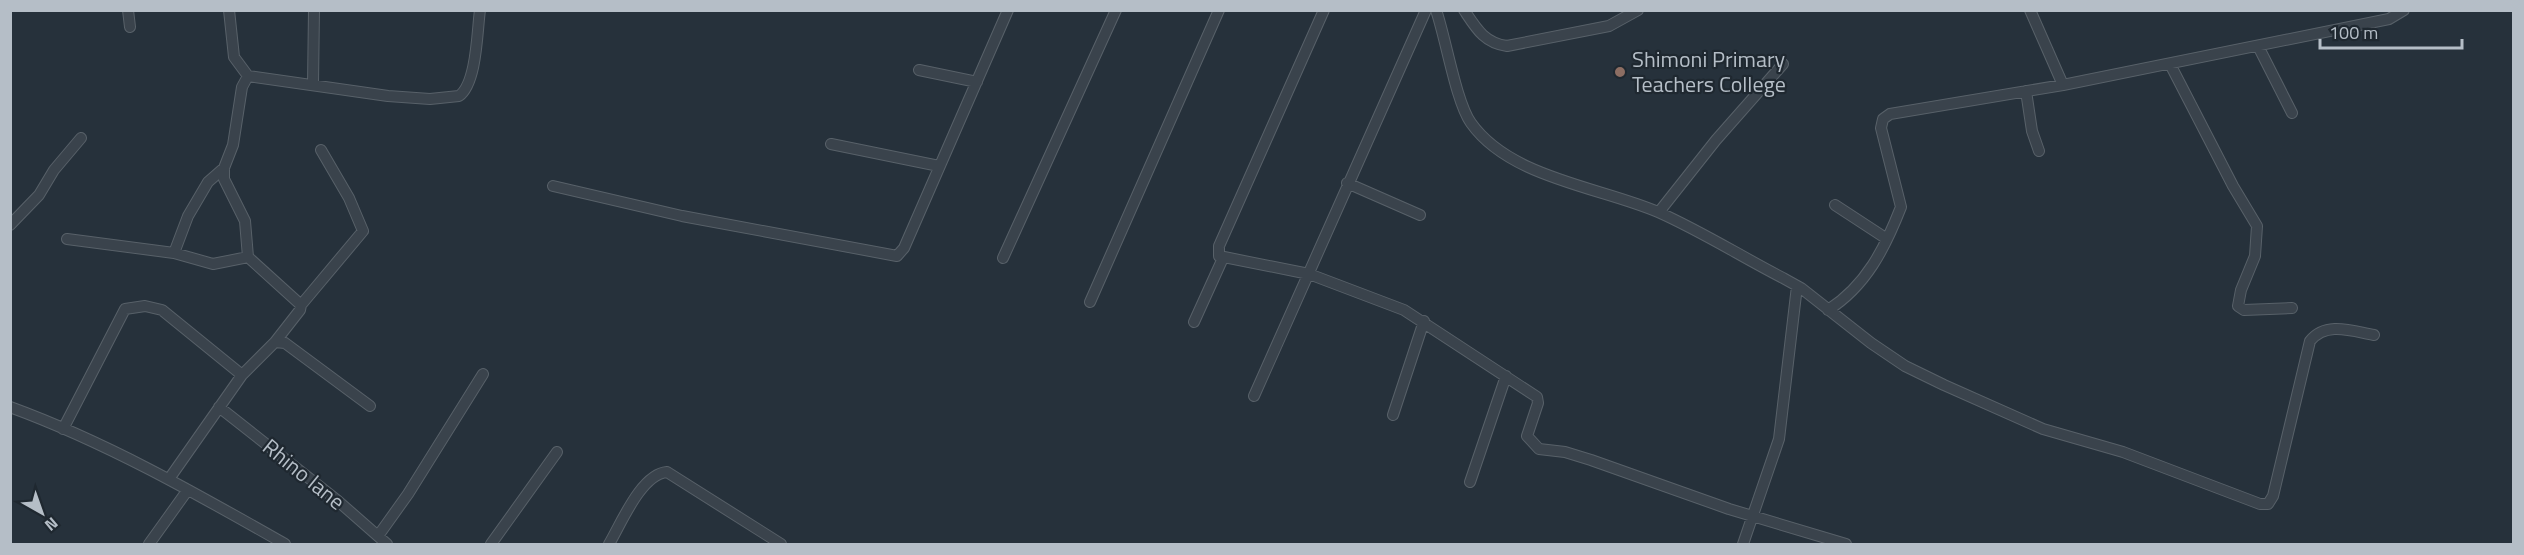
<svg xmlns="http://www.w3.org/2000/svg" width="2524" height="555" viewBox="0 0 2524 555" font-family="'Titillium Web',sans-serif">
	<rect width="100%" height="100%" fill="#26313b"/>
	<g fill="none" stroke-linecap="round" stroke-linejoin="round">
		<defs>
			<path id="minor" d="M128 10 130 27
				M229 10 234 57 248 76 388 96 430 99 459 96C477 83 477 31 480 10
				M1324 10 1219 246V256L1309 274 1404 310 1537 397 1538 403 1527 436 1539 449 1565 452 1591 460 1729 509 1846 544
				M1436 10C1446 39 1456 102 1471 123 1510 178 1600 187 1658 212 1701 231 1742 257 1783 278L1801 288 1871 343 1905 366 1944 385 2043 429 2123 452 2260 504H2268L2273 496 2310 341C2326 321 2352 331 2374 335
				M1464 10C1476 28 1484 43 1507 46L1609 26 1638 10
				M2030 10 2063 85
				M2258 46 2292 113
				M2170 64 2233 186 2257 226 2255 256 2241 290 2238 306 2244 310 2292 308
				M919 70 977 82
				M248 76 242 87 233 145 224 168V179L245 221 248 257 301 305 300 310 275 342
				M313 84 314 10
				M2026 91 2032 131 2039 151
				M831 144 939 166
				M1347 183 1420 215
				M553 186 682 216 897 256 904 248 1008 10
				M1835 205 1887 239
				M1659 212 1716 140 1783 64
				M10 225 39 195 54 170 81 138
				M67 239 174 253 213 264 248 257
				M174 253 188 216 208 182 224 168
				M1003 258 1116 10
				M1090 302 1219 10
				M301 305 363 231 349 198 321 150
				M1828 310C1866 286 1885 248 1901 207L1881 128 1883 119 1890 114 2063 85 2389 19 2404 10
				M1194 322 1223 258
				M1254 396 1426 10
				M10 407C106 442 197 494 285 544
				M219 407 338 501 387 544
				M1393 415 1424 321
				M63 429 125 309 145 306 162 310 242 375
				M169 479 242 375 275 342 285 343 370 406
				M1470 482 1506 376
				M378 536 408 494 483 374
				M149 544 187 491
				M491 544 557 452
				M609 544C621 524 641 474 667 472L781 544
				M1743 544 1779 439 1797 286"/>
		</defs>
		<use href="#minor" stroke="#586169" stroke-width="12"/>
		<use href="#minor" stroke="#3a434c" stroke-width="10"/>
	</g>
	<circle fill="#8d6e63" stroke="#1f2830" stroke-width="2" cx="1620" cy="72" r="6"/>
	<g text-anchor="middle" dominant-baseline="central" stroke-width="4.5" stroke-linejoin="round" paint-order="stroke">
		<g font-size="22" fill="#b5bec7" stroke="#1f2830" text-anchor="start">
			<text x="1632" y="59">Shimoni Primary<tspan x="1632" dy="25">Teachers College</tspan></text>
		</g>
		<g font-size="22" fill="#b5bec7" stroke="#1f2830">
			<text transform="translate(304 474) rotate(39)">Rhino lane</text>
		</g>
	</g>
	<rect width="2524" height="555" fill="none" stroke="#b5bec7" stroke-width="24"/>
	<g transform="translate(42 513) rotate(140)" stroke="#1f2830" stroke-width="4.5" paint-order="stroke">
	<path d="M0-4.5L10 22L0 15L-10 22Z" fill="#b5bec7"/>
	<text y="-9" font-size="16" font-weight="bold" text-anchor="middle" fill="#b5bec7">N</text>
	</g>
	<path d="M2320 39v9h142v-9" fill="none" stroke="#b5bec7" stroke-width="3"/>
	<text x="2329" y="39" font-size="18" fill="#b5bec7" stroke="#1f2830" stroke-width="4.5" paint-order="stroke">100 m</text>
</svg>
